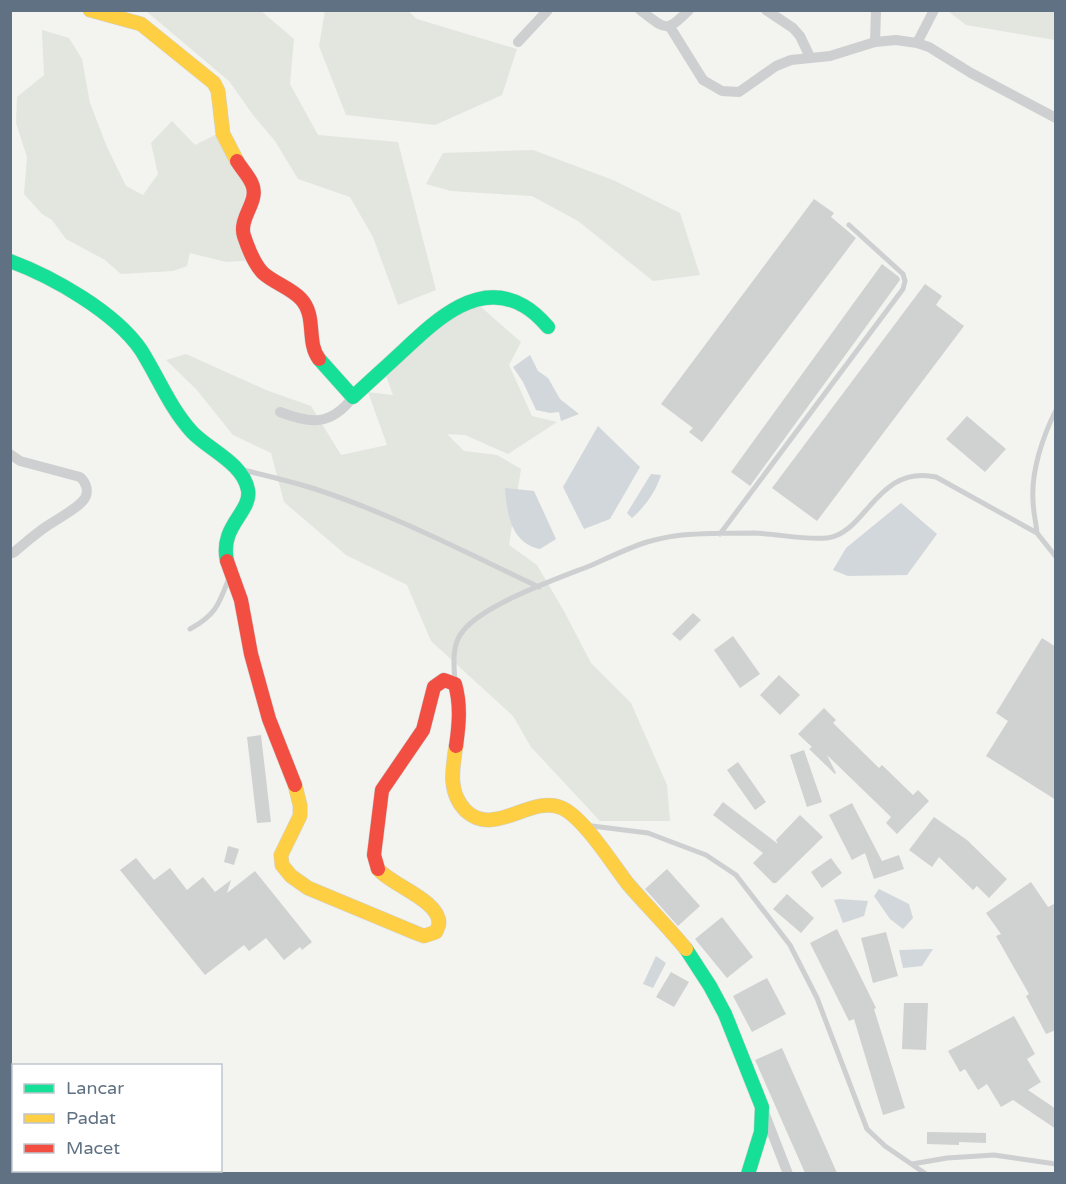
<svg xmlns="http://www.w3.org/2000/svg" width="1066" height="1184" viewBox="0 0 1066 1184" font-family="'Varela Round',sans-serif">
	<rect width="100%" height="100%" fill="#f3f3f0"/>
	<path fill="#e2e6de" d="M407 10 417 19 517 49 502 95 435 125 346 115 319 46 325 11Z
		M146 11H261L294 39 290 84 318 135 398 142 436 290 398 305 373 237 350 197 298 179 275 141 253 115 229 81Z
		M948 11H1055V40L966 25Z
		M42 30 69 38 82 59 90 103 107 147 126 186 143 195 158 174 151 143 172 121 195 145 223 131 252 175 239 216 255 260 226 262 190 253 187 266 173 271 121 274 105 260 66 239 52 220 42 214 24 194 27 157 16 123 17 97 44 75Z
		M533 150 613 180 680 213 700 275 653 281 578 221 532 196 451 191 426 184 443 153Z
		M481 307 521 342 509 365 532 416 557 422 508 454 465 435 447 434 464 451 497 455 521 469 509 545 537 565 565 613 591 663 631 703 667 785 670 821H600L531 747 513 716 431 641 407 585 346 555 284 502 271 453 233 435 196 389 166 360 186 354 266 390 311 406 341 455 387 445 368 392 393 395 385 373 455 311Z"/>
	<path fill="#d1d7da" d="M530 355 538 371 548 378 560 399 579 414 561 421 559 412 550 413 536 410 523 382 513 367Z
		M598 426 640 467 610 519 584 529 563 487Z
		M651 474 661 475C656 491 645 507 632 518L627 513Z
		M505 488 534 491 556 539 540 549C511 543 507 514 505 488Z
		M901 503 937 534 907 575 848 576 833 570 846 548Z
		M879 889 909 904 913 918 903 929 890 919 874 896Z
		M839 899 868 901 864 916 843 923 834 900Z
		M933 949 922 966 903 968 899 950Z
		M656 956 666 963 653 988 643 984Z"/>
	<path fill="#d0d1d1" d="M814 199 834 213 831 217 856 238 702 442 689 432 693 428 661 404Z
		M882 264 899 277 900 280 750 486 731 472Z
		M925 284 942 296 936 305 964 326 817 521 772 488Z
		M967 416 1006 449 985 472 946 439Z
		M693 613 701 620 680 641 672 634Z
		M733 636 760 674 740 688 714 650Z
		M1042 638 1056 647V800L986 756 1008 721 996 713Z
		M779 675 800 695 780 715 760 695Z
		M824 708 836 720 833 723 879 768 882 765 913 795 918 790 929 801 897 834 886 823 891 817 827 755 836 773 835 774 809 749 812 747 798 734Z
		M261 735 271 822 257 823 247 737Z
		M804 750 822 802 807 807 790 755Z
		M738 762 766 802 755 810 727 770Z
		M723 802 778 844 776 840 800 815 823 837 776 883H773L753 863 763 853 713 815Z
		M852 803 882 861 899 855 904 869 874 879 865 853 852 860 829 815Z
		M934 817 967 840 1007 879 989 898 977 886 973 890 939 857 932 867 909 850Z
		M228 846 239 849 234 865 224 862Z
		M136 858 154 880 170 868 187 890 203 877 215 892 231 880 227 893 255 871 312 942 302 950 300 947 284 960 266 938 249 951 244 945 205 975 120 870Z
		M831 858 842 873 822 888 811 872Z
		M667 869 700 906 678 926 645 889Z
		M1031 882 1048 907 1056 903V1030L1046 1034 1026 996 1029 994 996 936 1001 934 986 913Z
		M787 894 814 918 801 933 773 909Z
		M722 917 753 957 727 978 695 939Z
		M837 929 876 1008 874 1009 905 1108 883 1115 854 1019 849 1021 810 943Z
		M886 932 898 976 873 983 861 938Z
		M671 972 689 982 674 1007 656 997Z
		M767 978 786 1014 752 1032 733 996Z
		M904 1003H928L926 1050 902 1049Z
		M1014 1016 1035 1054 1027 1059 1041 1082 1028 1090 1056 1109V1129L1013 1100 1001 1107 987 1084 978 1090 965 1069 960 1072 948 1051Z
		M782 1048 837 1173H805L755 1060Z
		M927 1132 986 1133V1143L959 1142V1145L927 1144Z"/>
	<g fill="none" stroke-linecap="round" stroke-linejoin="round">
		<defs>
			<path id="fast" d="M10 261C53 277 115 312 141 350 158 377 170 408 192 432 209 450 243 463 248 490 252 512 219 526 227 561
				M319 359 353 397C370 381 387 366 404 350 435 321 478 279 524 306 533 311 541 319 548 327
				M686 949 710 986 725 1014 762 1107 761 1132 748 1174"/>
			<path id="slow" d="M90 10 141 24 214 83 218 91 223 134 237 161
				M456 746C452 770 448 793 466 811 495 838 531 794 562 808 584 818 613 865 628 884 647 906 668 927 686 949
				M295 785 300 805V816L281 855 282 865 291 876 308 888 416 933 424 936 436 932C437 929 439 926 439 923 439 900 391 885 378 869"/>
			<path id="jam" d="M237 161C241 168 249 176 252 184 260 201 238 218 244 236 248 248 255 265 263 273 274 283 291 288 301 299 317 316 306 342 319 359
				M227 561 241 600 251 654 269 719 295 785
				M378 869 374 855 382 790 423 730 434 687 444 680 455 684C461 705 459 725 456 746"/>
		</defs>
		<use href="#fast" stroke="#ced0d0" stroke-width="15"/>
		<use href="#slow" stroke="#ced0d0" stroke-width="15"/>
		<use href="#jam" stroke="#ced0d0" stroke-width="15"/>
		<path stroke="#cecfd0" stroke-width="5" d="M239 469C264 475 290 481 315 489 392 514 465 552 539 587
			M1037 533C1036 522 1033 511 1033 500 1031 471 1043 436 1056 410
			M720 534 903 289 905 281 903 274 849 225
			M190 629C216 615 219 604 229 578
			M455 683C454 666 451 645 463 631 484 604 559 578 592 565 610 557 628 548 647 542 658 539 671 536 682 535 706 533 731 533 755 533 779 534 803 540 827 538 866 534 877 464 936 477L1037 533 1056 557
			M584 825 648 833 706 855 736 875 790 945 817 998 867 1129 885 1146 926 1174
			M912 1164 947 1158 994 1155 1056 1164"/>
		<path stroke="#cecfd0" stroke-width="10" d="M640 10C666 29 665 34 689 10
			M766 10 793 28 800 36 810 57
			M670 27 703 80 722 91 739 92 776 66 791 60 830 56 875 42 896 40 917 43 929 47 971 73 1056 118
			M518 42 548 10
			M875 42 876 10
			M917 43 934 10
			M280 412C311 424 331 426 353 397
			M10 454 20 461 80 477C86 482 89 491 85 498 79 508 57 519 47 526 35 534 24 544 13 553
			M764 1112 788 1174"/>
		<use href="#fast" stroke="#16e098" stroke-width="14"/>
		<use href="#slow" stroke="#ffcf43" stroke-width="14"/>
		<use href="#jam" stroke="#f24e42" stroke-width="14"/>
	</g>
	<rect width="1066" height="1184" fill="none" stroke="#607183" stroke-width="24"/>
	<rect x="12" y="1064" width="210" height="108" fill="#ffffff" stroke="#bfc6cd" stroke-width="1.5"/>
	<rect x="24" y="1084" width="30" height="9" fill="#16e098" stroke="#bfc6cd" stroke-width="1.5"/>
	<text x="66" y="1094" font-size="18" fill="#607183">Lancar</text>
	<rect x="24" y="1114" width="30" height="9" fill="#ffcf43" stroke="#bfc6cd" stroke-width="1.5"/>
	<text x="66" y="1124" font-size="18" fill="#607183">Padat</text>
	<rect x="24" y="1144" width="30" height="9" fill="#f24e42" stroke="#bfc6cd" stroke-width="1.5"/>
	<text x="66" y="1154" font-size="18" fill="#607183">Macet</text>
</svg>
